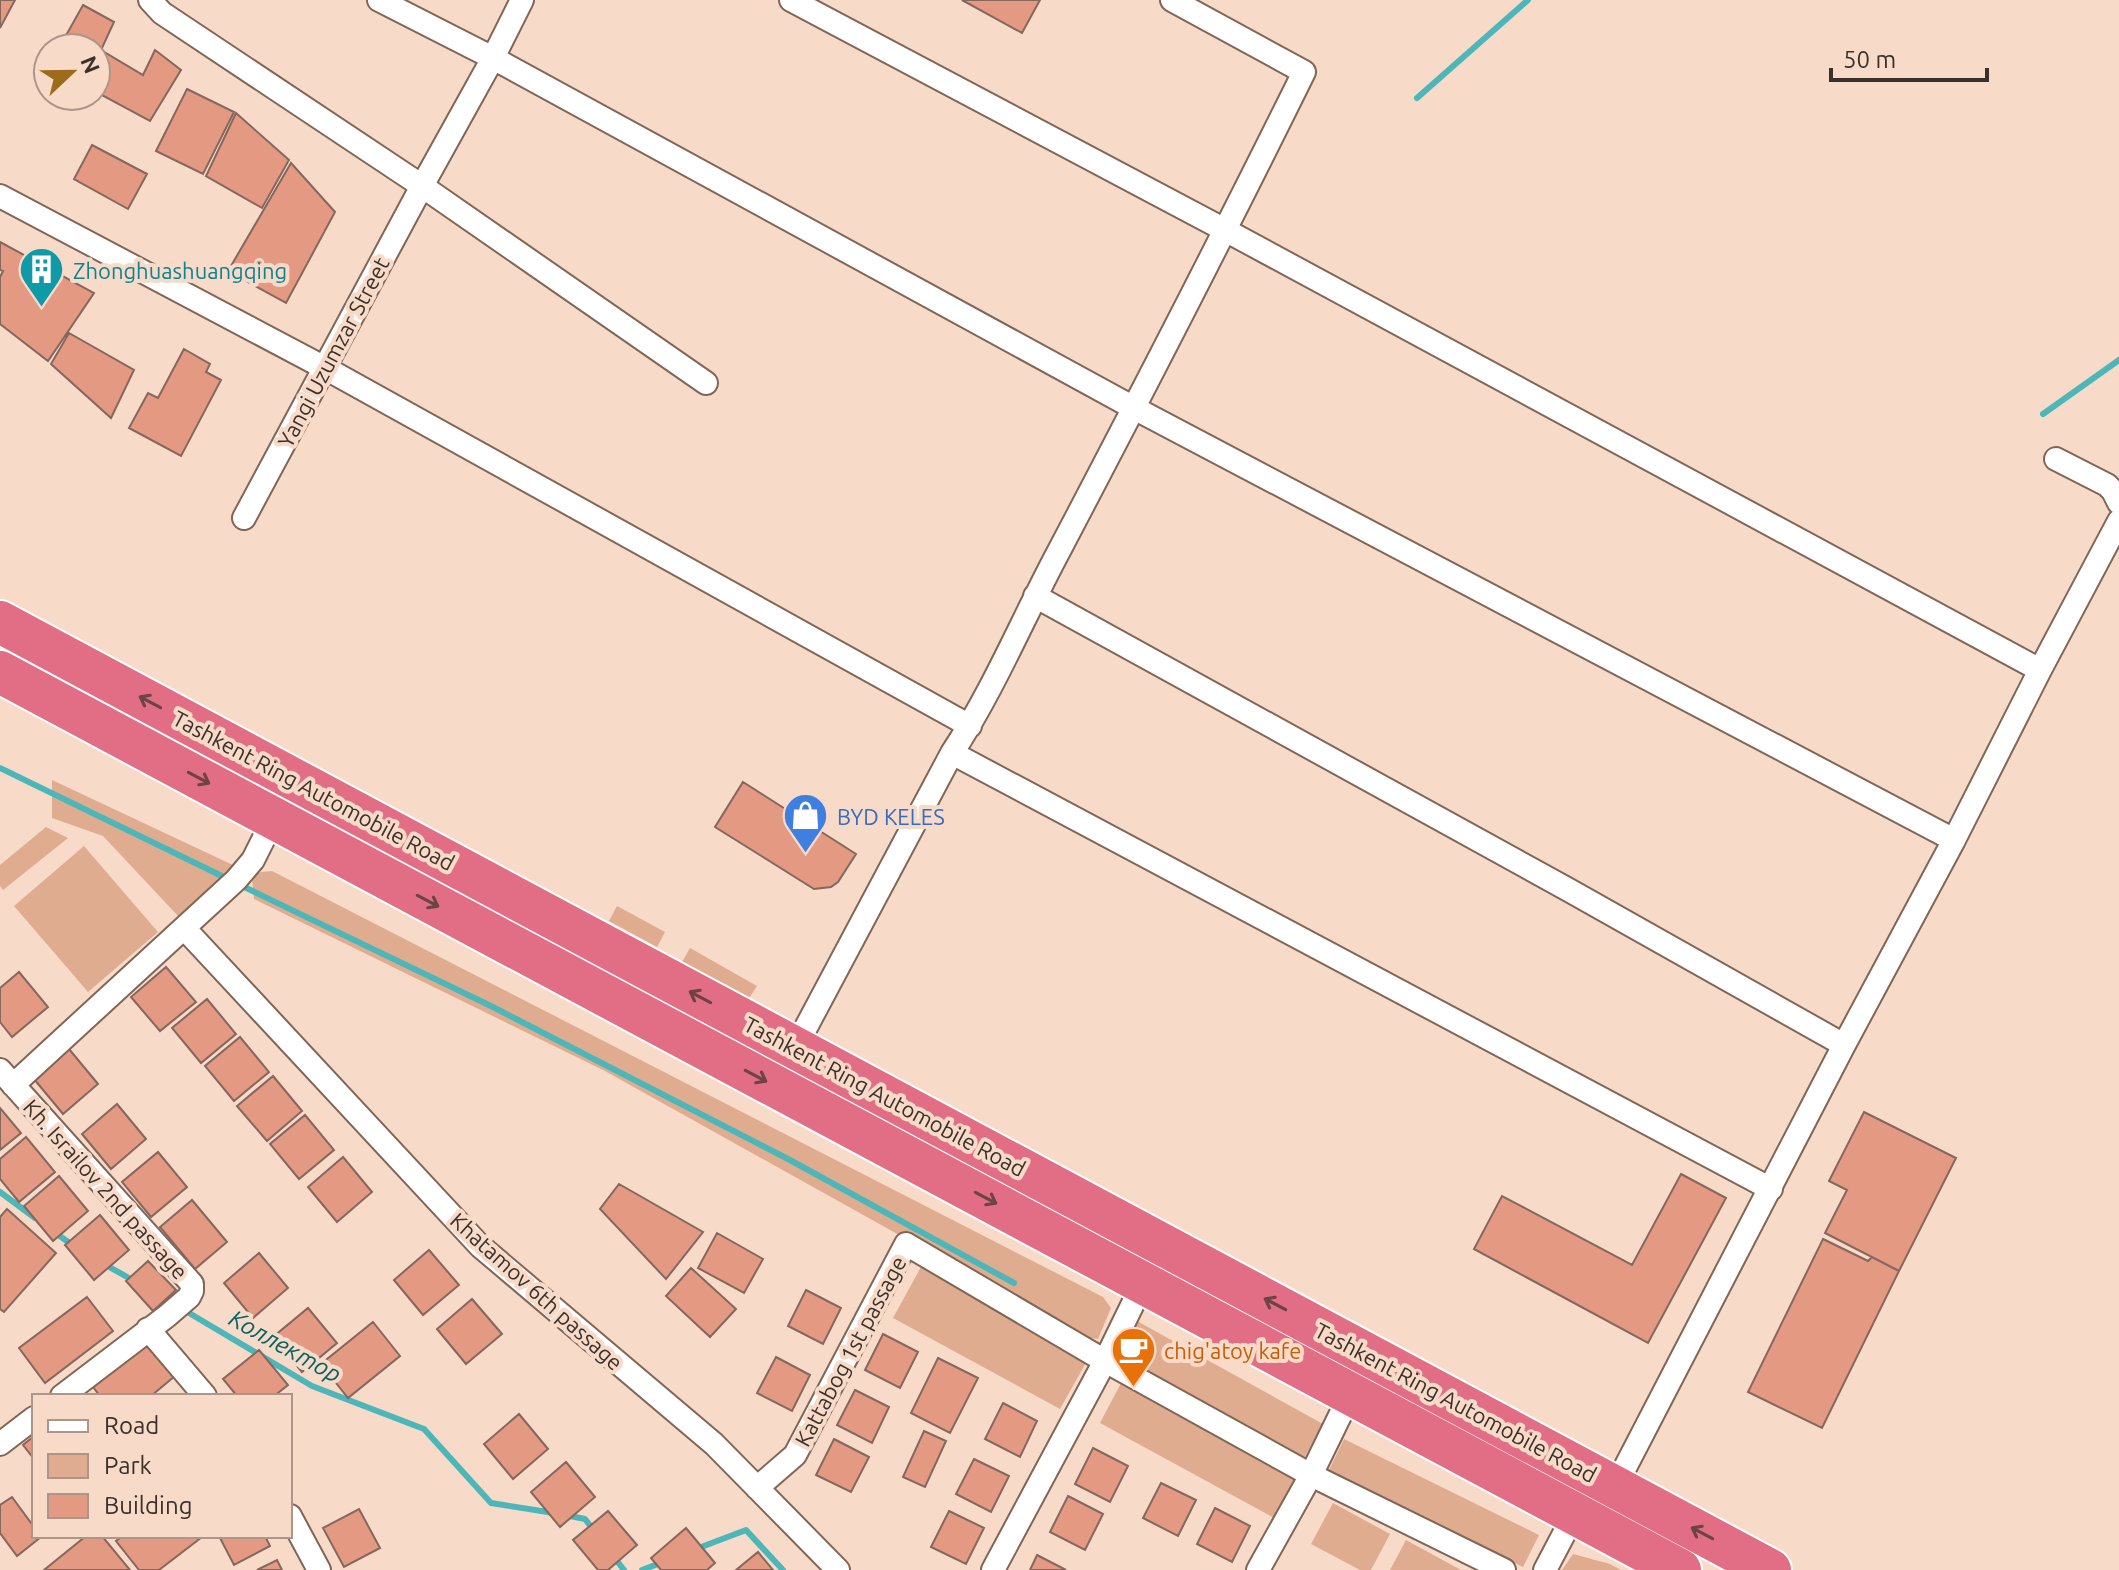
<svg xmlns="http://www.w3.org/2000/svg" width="2119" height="1570" viewBox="0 0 2119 1570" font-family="Ubuntu,sans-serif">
	<rect width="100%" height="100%" fill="#f8dac9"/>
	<path fill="#e0ac8f" d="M52 780 235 866 179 917 103 836 52 818Z
		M46 827 68 838 3 890 0 886V865Z
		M84 846 158 932 88 992 14 906Z
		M272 871 1103 1297 1111 1308 1098 1339 1082 1337 605 1071 254 899 252 878 261 872Z
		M617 906 665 932 657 947 609 921Z
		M690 948 757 986 748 1000 682 962Z
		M921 1267 1088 1359 1060 1409 893 1318Z
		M1137 1321 1323 1424 1304 1458 1126 1359V1341Z
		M1121 1383 1297 1479 1276 1519 1100 1423Z
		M1344 1439 1539 1535 1523 1567 1328 1472Z
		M1333 1503 1390 1534 1371 1570H1360L1311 1544Z
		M1406 1540 1461 1570H1390Z
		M1573 1554 1610 1564 1621 1570H1562Z"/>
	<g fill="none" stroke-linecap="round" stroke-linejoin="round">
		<path stroke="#4db6b9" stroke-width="6" d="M1417 98 1528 0
			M2043 414 2119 360
			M0 768 228 879
			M238 884 491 1006 790 1160 1014 1283
			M0 1192 35 1218
			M54 1232 74 1246
			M104 1264 136 1282
			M184 1310 312 1386 424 1429 491 1503 554 1513
			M565 1515 585 1519 595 1532
			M696 1549 746 1530 783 1570
			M614 1557 624 1570
			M642 1570 663 1562"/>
	</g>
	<path fill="#e39982" stroke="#85675e" stroke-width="2" d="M0 0H15L0 28Z
		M962 0H1040L1022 33Z
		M83 5 114 22 101 50 143 75 155 50 181 70 150 121 96 92V48H59Z
		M187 89 234 112 203 174 156 151Z
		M236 113 289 160 262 208 206 176Z
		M92 145 147 174 128 209 74 179Z
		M291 163 335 212 286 303 228 271Z
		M0 242 94 293 48 361 0 324V277L3 271 0 270Z
		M69 333 134 370 111 418 51 364Z
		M184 349 210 364 206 372 221 380 181 456 129 428 148 393 158 398Z
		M743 782 856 854 838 882 831 887 814 889 715 827Z
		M166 967 196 1002 160 1031 131 997Z
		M19 972 48 1007 12 1037 0 1022V988Z
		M207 999 236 1034 201 1063 172 1028Z
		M240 1037 269 1072 234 1101 205 1066Z
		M69 1049 98 1084 63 1114 34 1079Z
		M273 1076 302 1111 267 1141 237 1106Z
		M117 1104 146 1139 111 1169 82 1134Z
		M0 1108 21 1133 0 1150Z
		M1864 1112 1956 1158 1899 1271 1825 1233 1847 1190 1829 1181Z
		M305 1115 334 1150 299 1179 270 1144Z
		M26 1137 55 1172 19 1202 0 1179V1159Z
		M158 1152 187 1187 151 1217 122 1182Z
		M343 1157 372 1192 337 1222 308 1187Z
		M1681 1174 1726 1198 1648 1343 1474 1249 1502 1196 1632 1265Z
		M59 1176 88 1211 53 1241 24 1206Z
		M619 1184 703 1232 666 1279 600 1209Z
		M192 1200 227 1242 195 1269 160 1227Z
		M7 1209 56 1253 4 1312 0 1309V1217Z
		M100 1215 129 1250 94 1280 65 1245Z
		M717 1233 763 1259 744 1293 698 1268Z
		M1823 1239 1868 1261 1872 1257 1899 1271 1822 1428 1748 1392Z
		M429 1250 459 1285 423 1315 394 1280Z
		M259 1253 288 1288 253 1318 224 1283Z
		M148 1261 176 1290 153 1311 126 1281Z
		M691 1268 736 1309 710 1337 666 1296Z
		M806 1290 841 1308 823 1344 788 1326Z
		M87 1297 113 1331 45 1383 19 1348Z
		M472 1299 502 1334 466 1364 437 1329Z
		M308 1308 337 1343 302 1372 273 1337Z
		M373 1322 400 1356 348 1398 321 1364Z
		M883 1334 918 1352 900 1388 865 1370Z
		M146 1342 175 1376 151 1396H100L93 1387Z
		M259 1350 288 1385 274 1396H237L223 1379Z
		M776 1357 810 1375 792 1411 757 1393Z
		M938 1358 978 1378 950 1433 911 1413Z
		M855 1390 889 1407 872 1443 837 1425Z
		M1003 1403 1037 1421 1020 1457 985 1439Z
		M519 1414 548 1449 513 1479 484 1444Z
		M924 1431 946 1441 925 1487 903 1477Z
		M34 1436V1459L23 1445Z
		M834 1439 869 1457 851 1492 816 1475Z
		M1093 1448 1128 1466 1110 1502 1075 1484Z
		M974 1459 1009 1476 991 1512 956 1494Z
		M566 1462 595 1497 560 1527 531 1492Z
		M1161 1483 1196 1500 1178 1536 1143 1518Z
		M1068 1496 1103 1514 1085 1550 1050 1532Z
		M12 1497 34 1527V1536L41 1537 17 1556 0 1533V1505Z
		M1215 1508 1250 1526 1232 1562 1197 1544Z
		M359 1509 380 1548 344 1567 323 1528Z
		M608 1511 637 1545 608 1570H598L573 1540Z
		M949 1511 984 1528 966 1564 931 1547Z
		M686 1528 715 1563 707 1570H661L651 1558Z
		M86 1536H102L130 1570H44Z
		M123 1536H202V1537L159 1570H139L116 1541Z
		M219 1536H265L270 1546 234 1565Z
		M758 1552 773 1570H736Z
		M1037 1555 1066 1570H1030Z
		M277 1560 282 1570H257Z"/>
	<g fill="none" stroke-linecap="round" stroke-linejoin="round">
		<defs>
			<path id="street" d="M150 0 162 13 422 186 706 383
				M379 0 493 58 1134 408 1954 840
				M791 0 1225 230 2040 670
				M0 196 325 368 970 726
				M2056 459 2107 485 2113 491 2119 503
				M244 518 422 186 493 58 522 0
				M1035 596 1567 889 1844 1045
				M952 753 1771 1189
				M184 928 480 1246 714 1444 838 1570
				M795 1048 952 753C994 689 1024 616 1060 549 1143 391 1225 232 1304 72L1172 0
				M0 1070 192 1284V1291L189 1297 167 1316 62 1396
				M13 1085 236 880 253 860 274 818
				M148 1329 205 1396
				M0 1444 34 1418
				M1615 1487 1844 1045 1954 840 2040 670 2119 521
				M757 1488 795 1455 906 1244 1105 1361 1311 1475 1351 1393
				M290 1516 319 1570
				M993 1570 1105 1361 1143 1283
				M1258 1570 1311 1475 1504 1570
				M1545 1570 1575 1513"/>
			<path id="highway" d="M0 622 1770 1570
				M0 672 1680 1570"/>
		</defs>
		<use href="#street" stroke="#806657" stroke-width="26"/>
		<use href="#highway" stroke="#fff" stroke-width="46"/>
		<use href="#street" stroke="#fff" stroke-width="22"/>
		<use href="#highway" stroke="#e16e85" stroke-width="42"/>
	</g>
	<defs><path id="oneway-shaft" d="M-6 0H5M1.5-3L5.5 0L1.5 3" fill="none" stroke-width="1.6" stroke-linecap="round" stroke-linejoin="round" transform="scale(2)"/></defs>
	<g stroke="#6e4345">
		<use href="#oneway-shaft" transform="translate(150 702) rotate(-152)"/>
		<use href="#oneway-shaft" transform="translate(199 778) rotate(28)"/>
		<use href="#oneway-shaft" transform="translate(428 901) rotate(28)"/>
		<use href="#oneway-shaft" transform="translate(700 997) rotate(-152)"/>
		<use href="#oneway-shaft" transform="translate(756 1076) rotate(28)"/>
		<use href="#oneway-shaft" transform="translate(986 1198) rotate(28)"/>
		<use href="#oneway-shaft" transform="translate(1275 1304) rotate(-152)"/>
		<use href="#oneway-shaft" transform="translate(1702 1533) rotate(-152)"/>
	</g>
	<defs>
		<symbol id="building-pin" viewBox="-11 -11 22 30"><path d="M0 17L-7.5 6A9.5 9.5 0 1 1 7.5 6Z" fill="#0f9aa8" stroke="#f8dac9"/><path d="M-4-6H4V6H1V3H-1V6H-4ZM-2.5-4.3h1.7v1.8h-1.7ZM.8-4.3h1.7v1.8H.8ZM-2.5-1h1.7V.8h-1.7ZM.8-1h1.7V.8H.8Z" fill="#fff"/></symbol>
		<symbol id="shop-pin" viewBox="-11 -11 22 30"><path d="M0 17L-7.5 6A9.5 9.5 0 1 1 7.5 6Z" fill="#3f7fe0" stroke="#f8dac9"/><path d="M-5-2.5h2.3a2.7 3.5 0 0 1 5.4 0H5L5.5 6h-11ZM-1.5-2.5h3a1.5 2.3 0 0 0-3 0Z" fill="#fff"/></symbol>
		<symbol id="cafe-pin" viewBox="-11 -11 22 30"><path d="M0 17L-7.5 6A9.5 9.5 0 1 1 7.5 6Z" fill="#e8710a" stroke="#f8dac9"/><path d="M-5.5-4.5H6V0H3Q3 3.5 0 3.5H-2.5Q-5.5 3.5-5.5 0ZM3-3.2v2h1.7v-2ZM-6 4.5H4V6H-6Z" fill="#fff"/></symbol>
	</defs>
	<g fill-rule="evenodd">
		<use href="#building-pin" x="16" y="244" width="51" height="69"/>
		<use href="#shop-pin" x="780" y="790" width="51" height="69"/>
		<use href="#cafe-pin" x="1108" y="1324" width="51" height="69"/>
	</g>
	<g text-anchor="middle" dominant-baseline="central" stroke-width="8" stroke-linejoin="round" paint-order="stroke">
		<g font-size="22" fill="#0d838f" stroke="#f8dac9" text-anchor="start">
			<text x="73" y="270">Zhonghuashuangqing</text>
		</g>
		<g font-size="22" fill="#3c312a" stroke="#f8dac9">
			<text transform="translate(333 352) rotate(-62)">Yangi Uzumzar Street</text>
			<text transform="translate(314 790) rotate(28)">Tashkent Ring Automobile Road</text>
			<text transform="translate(885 1096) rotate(28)">Tashkent Ring Automobile Road</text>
			<text transform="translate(106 1189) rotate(48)">Kh. Israilov 2nd passage</text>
			<text transform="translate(537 1291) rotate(42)">Khatamov 6th passage</text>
			<text transform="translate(850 1351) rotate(-62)">Kattabog 1st passage</text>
			<text transform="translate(1456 1402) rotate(28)">Tashkent Ring Automobile Road</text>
		</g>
		<g font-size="22" fill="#366cbe" stroke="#f8dac9" text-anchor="start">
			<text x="837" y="816">BYD KELES</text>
		</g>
		<g font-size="22" fill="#c56008" stroke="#f8dac9" text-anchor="start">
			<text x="1164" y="1350">chig'atoy kafe</text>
		</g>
		<g font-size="24" font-style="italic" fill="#056265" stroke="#f8dac9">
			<text transform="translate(285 1346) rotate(29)">Коллектор</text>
		</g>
	</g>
	<rect x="32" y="1394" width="260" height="144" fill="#f8dac9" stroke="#ad9689" stroke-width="2"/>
	<rect x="48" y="1420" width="40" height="12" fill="#ffffff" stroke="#ad9689" stroke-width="2"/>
	<text x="104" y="1434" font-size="24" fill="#3c312a">Road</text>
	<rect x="48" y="1454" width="40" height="24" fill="#e0ac8f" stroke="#ad9689" stroke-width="2"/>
	<text x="104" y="1474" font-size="24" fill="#3c312a">Park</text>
	<rect x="48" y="1494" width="40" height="24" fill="#e39982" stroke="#ad9689" stroke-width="2"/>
	<text x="104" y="1514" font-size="24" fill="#3c312a">Building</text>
	<g transform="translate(72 72) rotate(68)"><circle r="38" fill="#f8dac9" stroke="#ad9689" stroke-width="2"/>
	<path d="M0-6L14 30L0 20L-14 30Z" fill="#9a6c1c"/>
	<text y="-12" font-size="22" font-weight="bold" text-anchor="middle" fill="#3c312a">N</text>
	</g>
	<path d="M1831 68v12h156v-12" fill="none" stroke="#3c312a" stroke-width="4"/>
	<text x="1843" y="68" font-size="24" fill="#3c312a" stroke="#f8dac9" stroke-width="6" paint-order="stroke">50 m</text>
</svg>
